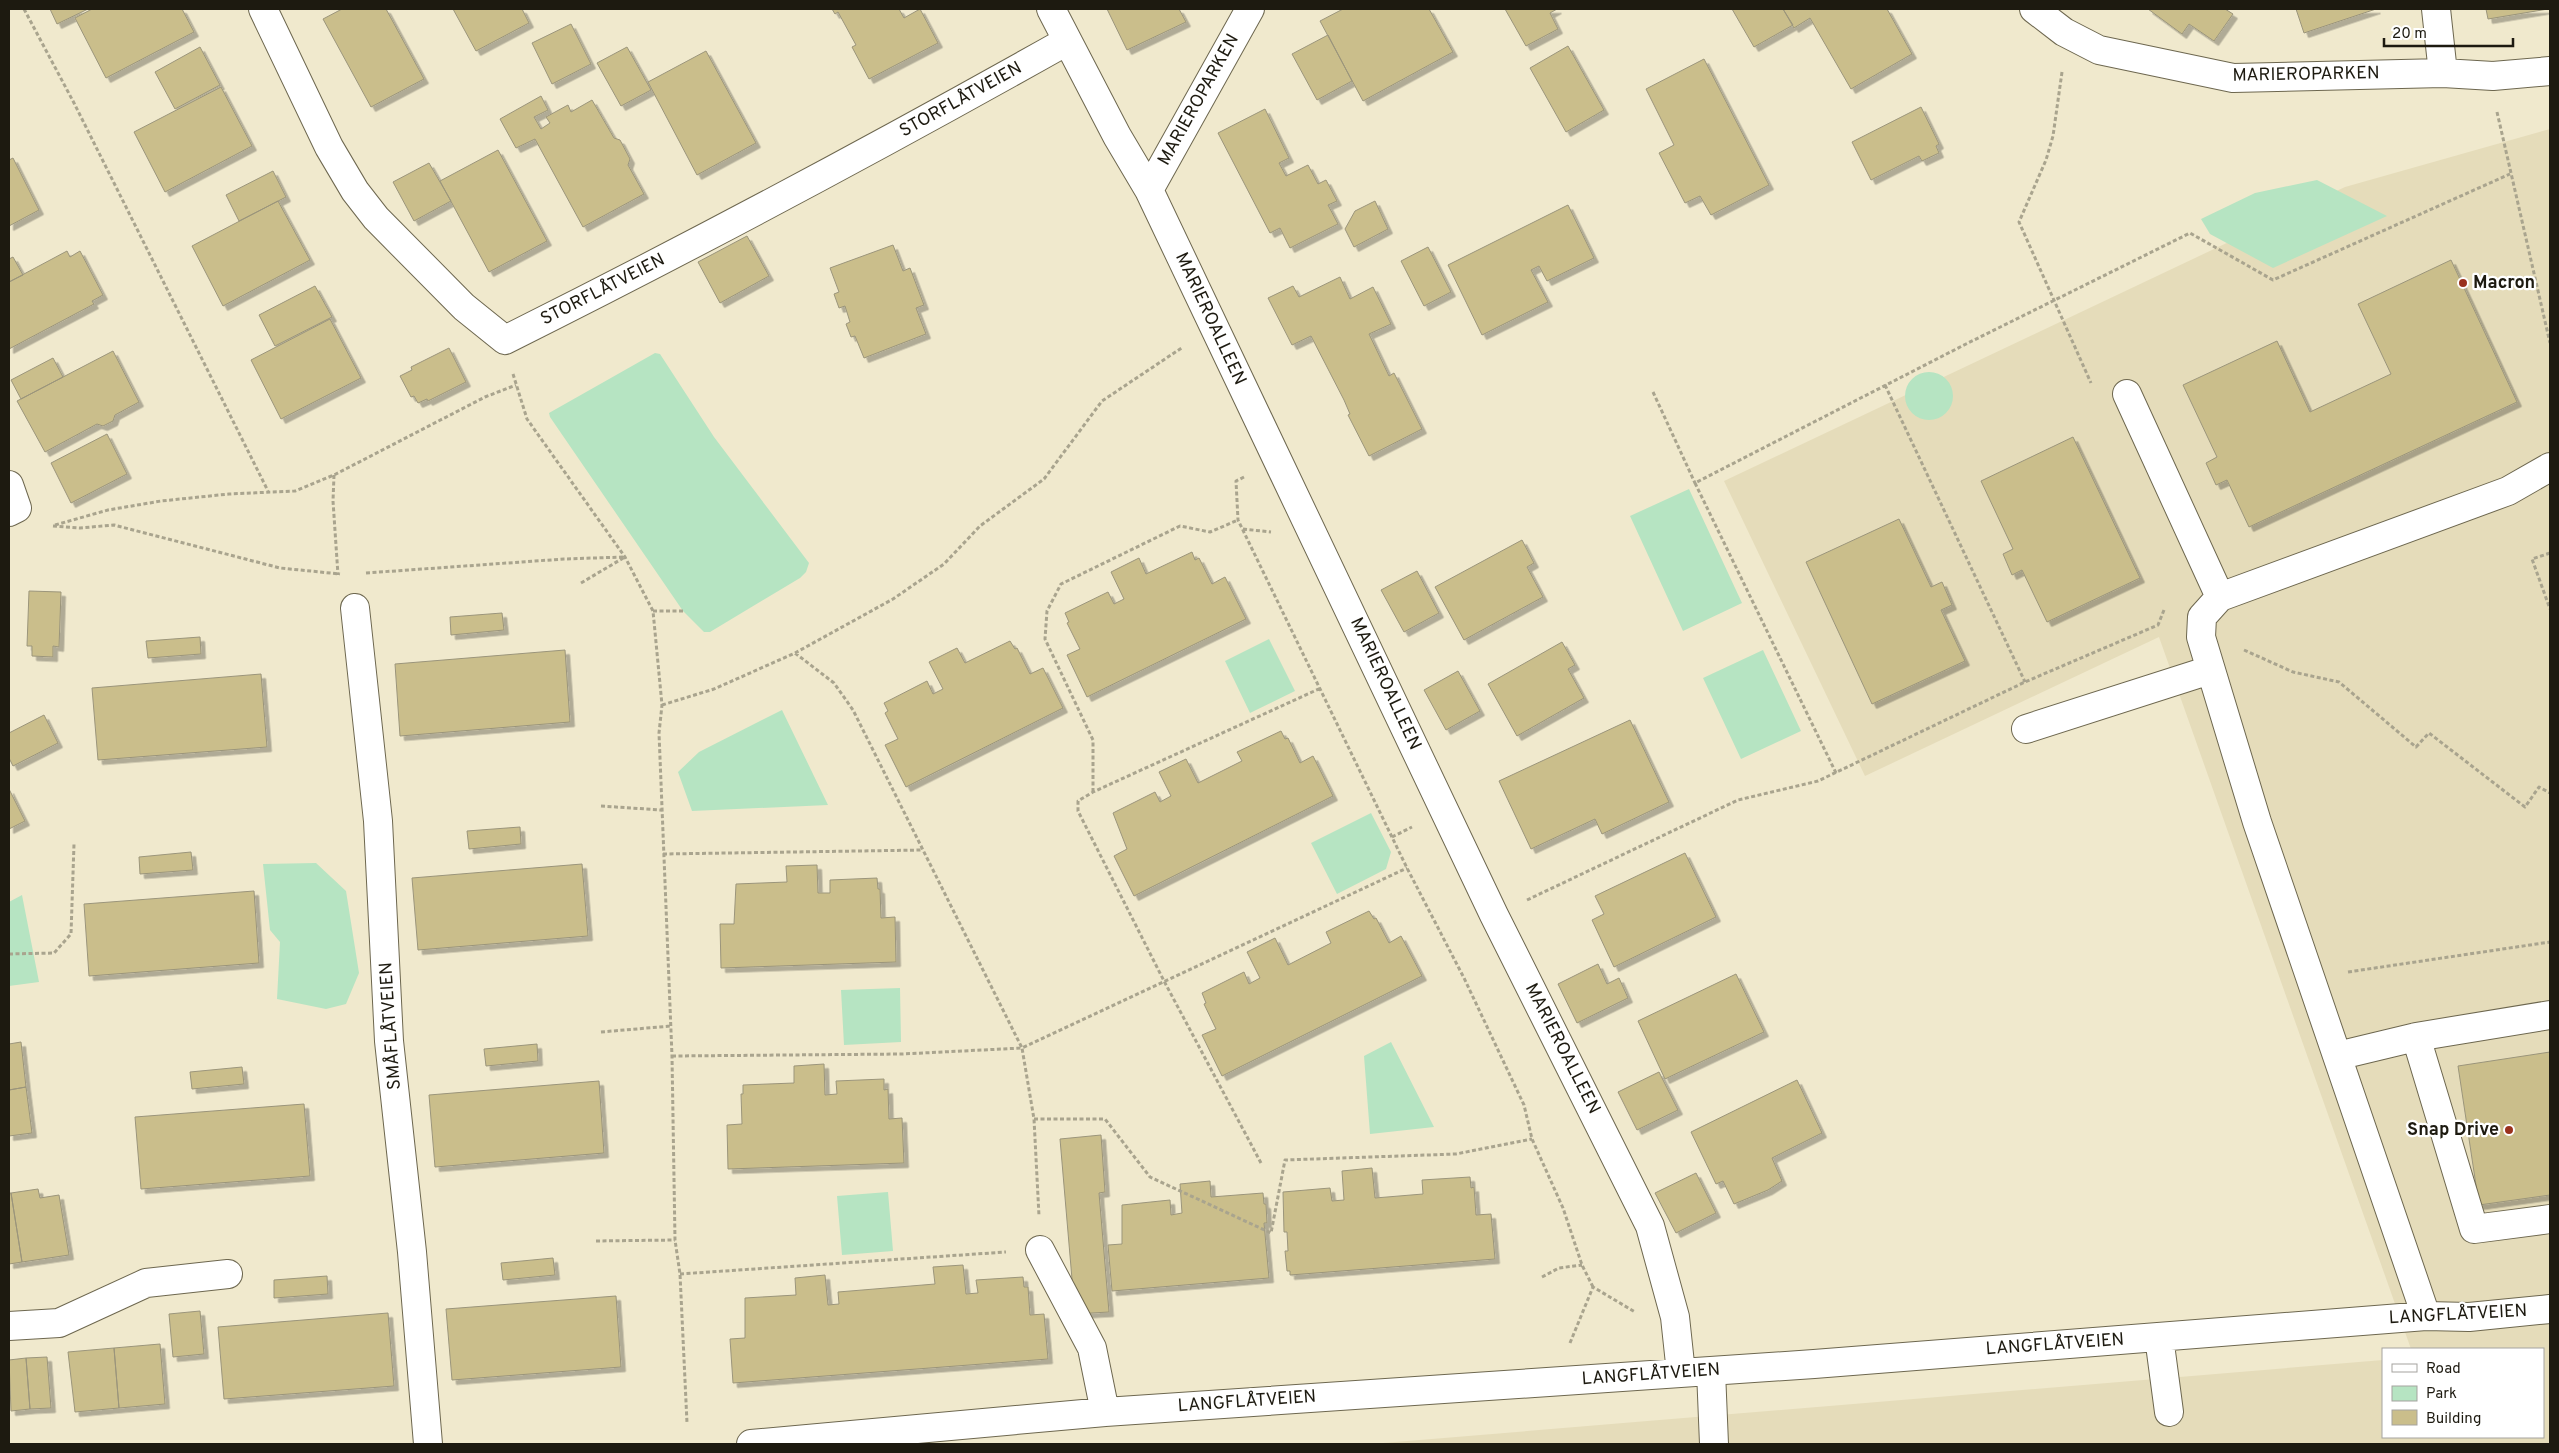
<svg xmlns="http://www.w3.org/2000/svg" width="2559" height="1453" viewBox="0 0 2559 1453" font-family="Overpass,sans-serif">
	<defs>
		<filter id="shadow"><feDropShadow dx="4.5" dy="4.5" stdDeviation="0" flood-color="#0004"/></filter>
	</defs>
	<rect width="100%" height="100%" fill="#f0e9cd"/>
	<path fill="#e5dcba" d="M2550 129V1444H1371L2383 1360V1437H2543V1349H2411L2159 637 1865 776 1724 481 2345 187Z"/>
	<path fill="#b6e4c2" d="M2317 180 2387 216 2273 268 2210 234 2201 219 2255 193Z
		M655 353 660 354 714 437 809 563 806 572 800 578 710 632H704L683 611 550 417 549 413Z
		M1905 396a24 24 0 1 1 48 0a24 24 0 1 1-48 0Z
		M1689 489 1742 603 1683 631 1630 516Z
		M1269 639 1295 691 1250 713 1225 661Z
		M1763 650 1801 731 1741 759 1703 678Z
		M782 710 828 805 692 811 678 772 699 752Z
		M1371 813 1391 852 1386 869 1337 894 1311 843Z
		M316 863 346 891 359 973 346 1004 326 1009 277 999 280 942 270 930 263 864Z
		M22 895 39 982 9 986V902Z
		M900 988 901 1042 844 1045 841 990Z
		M1391 1042 1434 1127 1370 1134 1364 1056Z
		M888 1192 893 1251 842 1255 837 1196Z"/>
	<path fill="#cabe8b" stroke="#9b957b" filter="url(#shadow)" d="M50 9H88L57 24Z
		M92 9H182L194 32 106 78 75 18Z
		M342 9H386L424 79 371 107 323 19Z
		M453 9H522L529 23 476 51Z
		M832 9H899L904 18 920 9 938 43 869 79 852 47 856 45 838 12 835 14Z
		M1107 9H1179L1186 22 1127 50Z
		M1343 9H1429L1453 52 1363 101 1320 21Z
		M1505 9H1557L1550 13 1558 29 1526 46Z
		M1732 9H1783L1793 25 1754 47Z
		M1783 9H1887L1912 54 1851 89 1810 18 1794 28Z
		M2148 9H2225L2233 14 2214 41 2189 24 2182 34Z
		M2296 9H2376L2304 33Z
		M2486 9H2548L2488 19Z
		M571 24 591 64 552 84 532 43Z
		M1328 35 1352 81 1317 100 1292 54Z
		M1568 46 1604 110 1566 132 1530 68Z
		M200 47 220 85 175 109 155 72Z
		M627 47 651 90 621 106 597 63Z
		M706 51 756 143 697 175 648 82Z
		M1704 59 1769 185 1711 215 1700 196 1685 203 1659 153 1674 145 1646 89Z
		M221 87 252 146 165 192 134 132Z
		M541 96 548 110 534 117 541 129 550 123 546 117 568 105 571 112 592 100 614 138 620 140 630 159 628 165 644 194 583 227 535 139 516 148 500 119Z
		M1921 107 1939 144 1936 146 1939 153 1922 161 1919 156 1871 180 1852 142Z
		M1265 109 1289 158 1279 163 1286 176 1308 165 1318 184 1326 180 1337 201 1328 205 1338 224 1290 248 1280 228 1270 233 1218 133Z
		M498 150 547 241 489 272 440 181Z
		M13 158 39 210 9 226V160Z
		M429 163 451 201 414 221 393 182Z
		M273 171 286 197 239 221 226 195Z
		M278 201 310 260 223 306 192 246Z
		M1375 201 1388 229 1354 247 1345 229 1355 211Z
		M1568 205 1594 258 1547 281 1539 266 1531 270 1548 302 1482 335 1448 265Z
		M747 236 769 276 720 303 698 262Z
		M893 245 903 271 910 268 924 305 916 308 926 334 864 358 855 336 851 337 846 324 850 322 845 306 839 308 834 294 839 292 830 268Z
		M1428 247 1451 292 1424 306 1401 261Z
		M67 251 70 257 80 251 103 295 92 301 94 304 9 349V282Z
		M13 257 23 275 9 282V259Z
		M2451 260 2517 402 2249 527 2227 480 2216 485 2206 463 2217 457 2183 385 2277 341 2310 412 2391 374 2358 304Z
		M1340 277 1350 299 1373 287 1391 324 1369 334 1389 376 1394 373 1422 429 1369 456 1348 415 1350 414 1344 400 1311 336 1292 345 1268 298 1293 286 1299 297Z
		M315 286 332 317 275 346 259 315Z
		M330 319 361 378 281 419 251 360Z
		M449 348 466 382 428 401 427 399 418 403 414 396 411 397 400 376 412 370 411 367Z
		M113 351 139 402 115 415 113 421 103 426 97 424 45 452 17 401Z
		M53 358 63 377 21 399 11 380Z
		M107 434 127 474 71 503 51 463Z
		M2073 437 2140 578 2047 622 2022 570 2012 575 2003 554 2013 549 1981 481Z
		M1899 519 1931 587 1942 582 1952 605 1941 610 1965 661 1872 704 1806 562Z
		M1522 540 1534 563 1527 567 1543 597 1464 640 1435 587Z
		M1192 552 1195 560 1199 558 1212 584 1225 577 1246 619 1087 697 1067 655 1080 649 1067 623 1069 622 1065 613 1108 592 1114 604 1124 599 1111 572 1139 558 1146 574Z
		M1417 571 1439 613 1404 632 1381 590Z
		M29 591 61 592 59 647 53 646V657L32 656V646H27Z
		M502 613 504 630 451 635 450 617Z
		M200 637 201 654 148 658 146 641Z
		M1010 641 1015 649 1017 648 1030 674 1043 668 1063 708 906 787 885 745 898 739 885 713 888 711 884 703 927 681 933 694 943 689 929 662 957 648 965 663Z
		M1562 642 1575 665 1568 669 1584 698 1517 736 1488 684Z
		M565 650 570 722 400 736 395 664Z
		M1458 671 1480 711 1446 730 1424 690Z
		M261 674 267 747 98 760 92 688Z
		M44 715 58 743 13 766 9 758V733Z
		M1630 720 1669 802 1602 834 1595 819 1531 849 1499 781Z
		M1281 731 1285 739 1288 738 1300 763 1313 756 1333 796 1134 896 1114 856 1127 849 1113 813 1155 792 1160 802 1171 796 1159 772 1186 759 1198 783 1242 761 1237 752Z
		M9 789 25 821 9 829Z
		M520 827 521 844 469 849 467 831Z
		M191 852 193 870 140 874 139 857Z
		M1685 853 1716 917 1614 967 1592 920 1604 914 1595 896Z
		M582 864 588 936 418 950 412 878Z
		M817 865 818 893H830V880L877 878 878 889H880L881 918 895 917 896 962 721 968 720 924H734L736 884 787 882 786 866Z
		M254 891 259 963 89 976 84 904Z
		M1369 911 1374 919 1376 918 1389 943 1401 936 1422 976 1222 1076 1202 1035 1216 1029 1204 1004 1206 1003 1202 993 1244 972 1249 984 1260 978 1247 952 1275 938 1288 965 1331 943 1326 932Z
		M1598 964 1607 984 1619 978 1628 998 1577 1023 1558 984Z
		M1736 974 1764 1032 1665 1079 1638 1021Z
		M21 1042 26 1087 9 1090V1044Z
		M537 1044 538 1061 486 1066 484 1049Z
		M2550 1052V1195L2479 1205 2458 1066Z
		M824 1064 825 1095 837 1094 836 1081 884 1079V1090L888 1089 889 1119 902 1118 904 1163 728 1169 727 1125 742 1124 741 1094H743V1085L794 1083V1066Z
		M242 1067 244 1084 192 1089 190 1072Z
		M1659 1072 1678 1110 1637 1130 1618 1092Z
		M1797 1080 1822 1133 1772 1158 1782 1181 1768 1190 1734 1204 1723 1181 1716 1184 1691 1132Z
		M599 1081 604 1153 435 1167 429 1095Z
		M26 1087 32 1133 9 1136V1090Z
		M304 1104 310 1176 141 1189 135 1117Z
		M1101 1135 1105 1192 1099 1193 1109 1312 1075 1314 1060 1139Z
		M1372 1168 1375 1198 1423 1194 1422 1180 1470 1177 1471 1188 1474 1187 1476 1215 1491 1214 1495 1259 1290 1275V1271H1287L1285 1251H1288L1287 1232H1284L1283 1192 1330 1188 1332 1201 1344 1200 1342 1171Z
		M1696 1173 1716 1213 1676 1233 1655 1193Z
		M1210 1181 1211 1197 1263 1193 1264 1204H1266L1267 1223H1264L1269 1278 1112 1291 1108 1245 1122 1244V1205L1170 1200 1171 1215 1182 1213 1180 1184Z
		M38 1189 40 1198 59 1195 69 1255 22 1262 11 1193Z
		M9 1193H11L22 1262 9 1264Z
		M553 1258 555 1275 503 1280 501 1263Z
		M963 1265 966 1294 978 1293 976 1280 1023 1277 1024 1287H1028L1030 1315 1044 1314 1048 1359 733 1383 730 1339 745 1338V1298L796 1295 795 1278 825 1275 828 1305 839 1304 838 1292 935 1284 933 1267Z
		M327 1276 328 1294 274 1298V1280Z
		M616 1296 621 1367 452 1380 446 1309Z
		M200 1311 204 1354 173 1357 169 1314Z
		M388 1313 394 1386 224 1399 218 1327Z
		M160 1344 165 1404 119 1408 114 1348Z
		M114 1348 119 1408 75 1412 68 1352Z
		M47 1357 51 1408 30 1409 26 1358Z
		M26 1358 30 1409 11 1411 9 1360Z"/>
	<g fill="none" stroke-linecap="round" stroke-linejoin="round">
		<defs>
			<path id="minor" d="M263 9 329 147 355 191 376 218 464 307 505 340C695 245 882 145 1067 41
				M1051 9 1117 136 1149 190 1494 915 1650 1226 1675 1317 1681 1373
				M2034 9 2064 32 2099 50 2233 78 2443 73 2436 9
				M2443 73 2493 76 2550 71
				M1149 190 1250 9
				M2127 394 2220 597 2202 617 2201 637 2257 822 2426 1316
				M9 485 17 508 9 512
				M2220 597 2508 491 2550 467
				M355 608 378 821 389 1041 412 1252 428 1444
				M2026 729 2210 670
				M2416 1037 2474 1229 2550 1219
				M2337 1056 2416 1037 2550 1015
				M1040 1250 1092 1348 1105 1412
				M9 1326 59 1323 146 1283 228 1274
				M2159 1337 2169 1412
				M1711 1371 1714 1444
				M751 1444 1105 1412 1814 1364 2426 1316 2469 1317 2550 1309"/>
		</defs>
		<use href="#minor" stroke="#6d674f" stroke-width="30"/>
		<path stroke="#a9a48e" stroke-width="3" stroke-dasharray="4 2.5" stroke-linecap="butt" d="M24 9 74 103 268 491
			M2062 72 2053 136 2046 160 2019 222 2091 383
			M2497 112 2550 343
			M513 374 527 419 625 557 653 611 662 705 659 733 672 1056 675 1240 680 1274 687 1423
			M1885 385 2025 682
			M1653 392 1695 483
			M334 475 333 501 338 575
			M1244 477 1236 481 1238 520 1407 868 1464 978 1524 1105 1532 1139 1563 1208 1582 1265 1593 1287
			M55 525 108 510 161 501 229 494 295 491 334 475 485 397 516 385
			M53 526 80 528 114 525 280 568 340 574
			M1243 529 1271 532
			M2550 553 2532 559 2550 609
			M366 573 564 559 624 557
			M581 583 625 557
			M653 611H683
			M2244 650 2293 672 2339 682 2416 747 2429 733 2525 807 2539 787 2550 793
			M795 653 834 683 853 710 1022 1048 1407 868
			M662 705 714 689 795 653 893 599 944 564 980 526 1044 479 1102 401 1183 347
			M1836 773 1695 483 1966 344 2190 233 2273 280 2510 174
			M1093 792V740L1045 639 1047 611 1061 584 1180 526 1210 532 1238 520
			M601 806 661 810
			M1392 837 1412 827
			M663 854 923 850
			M1527 900 1738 800 1818 781 2025 682 2158 625 2164 610
			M9 954 54 953 71 934 74 844
			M2348 972 2550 942
			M601 1032 671 1026
			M672 1056 902 1054 1022 1048 1034 1119 1039 1216
			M1034 1119H1105L1150 1177 1271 1233 1285 1160 1456 1154 1532 1139
			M1261 1163 1164 981 1078 811V801L1093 792 1321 688
			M596 1241 675 1240
			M680 1274 1006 1252
			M1542 1277 1559 1268 1582 1265
			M1570 1343 1593 1287 1635 1312"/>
		<use href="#minor" stroke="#fff" stroke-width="28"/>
	</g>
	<g fill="#9a311d" stroke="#fff" stroke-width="2">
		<circle cx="2463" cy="283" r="5"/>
		<circle cx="2509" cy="1130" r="5"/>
	</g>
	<g text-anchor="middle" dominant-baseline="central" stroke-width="4.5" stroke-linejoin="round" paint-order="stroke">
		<g font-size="18" fill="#1d1a10" stroke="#fff">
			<text transform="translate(2306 75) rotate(-1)">MARIEROPARKEN</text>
			<text transform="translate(961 100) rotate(-29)">STORFLÅTVEIEN</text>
			<text transform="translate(1199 100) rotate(-61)">MARIEROPARKEN</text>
			<text transform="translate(603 290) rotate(-27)">STORFLÅTVEIEN</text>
			<text transform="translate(1210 319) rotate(65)">MARIEROALLEEN</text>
			<text transform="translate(1385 684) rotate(65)">MARIEROALLEEN</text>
			<text transform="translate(391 1026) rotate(-94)">SMÅFLÅTVEIEN</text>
			<text transform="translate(1562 1049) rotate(63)">MARIEROALLEEN</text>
			<text transform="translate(2458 1315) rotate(-3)">LANGFLÅTVEIEN</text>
			<text transform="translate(2055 1345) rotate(-4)">LANGFLÅTVEIEN</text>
			<text transform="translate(1651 1375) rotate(-4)">LANGFLÅTVEIEN</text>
			<text transform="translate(1247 1402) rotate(-4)">LANGFLÅTVEIEN</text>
		</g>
		<g font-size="18" font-weight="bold" fill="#1d1a10" stroke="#fff" text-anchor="start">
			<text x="2473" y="283">Macron</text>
			<text x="2499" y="1130" text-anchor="end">Snap Drive</text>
		</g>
	</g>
	<rect width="2559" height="1453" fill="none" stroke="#1d1a10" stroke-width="20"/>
	<rect x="2382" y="1348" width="162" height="90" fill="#ffffff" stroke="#a5a39f"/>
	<rect x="2392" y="1364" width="25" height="8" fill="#ffffff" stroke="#a5a39f"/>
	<text x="2426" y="1373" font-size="15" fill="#1d1a10">Road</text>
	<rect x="2392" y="1386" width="25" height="15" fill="#b6e4c2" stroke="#a5a39f"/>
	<text x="2426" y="1398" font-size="15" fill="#1d1a10">Park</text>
	<rect x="2392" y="1410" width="25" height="15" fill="#cabe8b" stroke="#a5a39f"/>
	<text x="2426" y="1423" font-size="15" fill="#1d1a10">Building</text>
	<path d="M2384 38v8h129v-8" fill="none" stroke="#1d1a10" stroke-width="2.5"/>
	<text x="2392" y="38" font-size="15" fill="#1d1a10" stroke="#ffffff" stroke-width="4" paint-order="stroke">20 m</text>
</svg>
